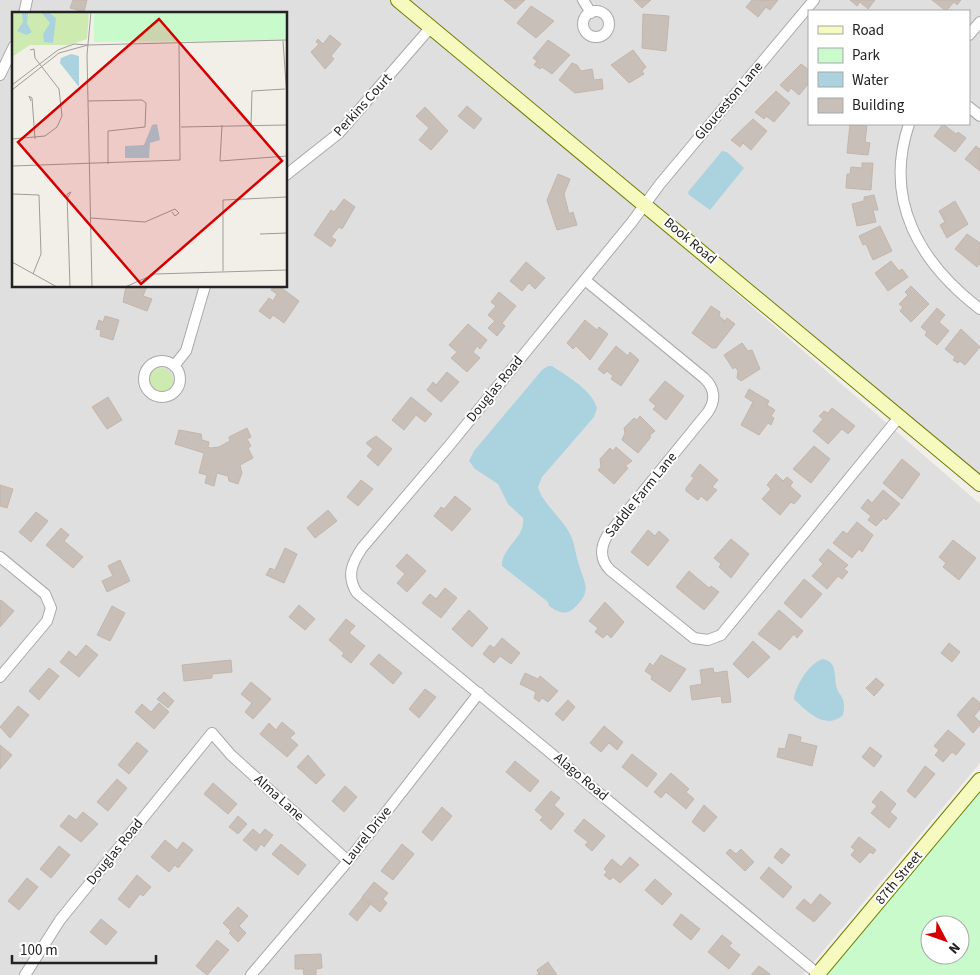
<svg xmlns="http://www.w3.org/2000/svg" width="980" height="975" viewBox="0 0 980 975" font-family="'Source Sans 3',sans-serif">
	<rect width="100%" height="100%" fill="#f2efe9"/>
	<path fill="#e0dfdf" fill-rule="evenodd" d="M0 0H393L585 162 980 504V763L803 975H0ZM14 14H286V286H14Z
		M405 0H980V475L592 151ZM809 11H969V124H809Z"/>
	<path fill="#cdebb0" d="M149 380a12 12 0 1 1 24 0a12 12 0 1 1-24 0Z"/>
	<path fill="#c8facc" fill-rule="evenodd" d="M980 790V975H824ZM930 925H960V955H930Z"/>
	<path fill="#aad3df" d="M722 151 727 152 744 168 710 210 689 195 688 192Z
		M548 366H552C567 376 592 390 597 408L594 417 542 477 538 487C543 504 560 516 569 532 575 543 575 553 579 565 585 585 593 591 573 609 565 616 556 611 549 606L548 602 502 566C501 547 526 538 523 518L508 504 498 484 475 469 469 461 474 451 542 370Z
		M823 659C837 662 834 673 836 685 838 697 847 695 843 715 826 731 806 711 794 699 795 686 810 662 823 659Z"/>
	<path fill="#c7bfb8" stroke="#c4b6ab" d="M73 0H87L84 12 70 8Z
		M504 0H525L515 9Z
		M634 0H651L642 8Z
		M752 0H778L770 10 766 7 758 17 746 7Z
		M850 0H875L868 9 860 2 857 6Z
		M932 0H961L957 5 954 2 946 11Z
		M531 6 554 21 536 38 517 23Z
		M643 14 669 16 666 51 642 48Z
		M330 35 341 44 331 56 334 59 325 69 311 52 319 44 316 42 318 39 323 44Z
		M548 40 570 55 552 74 542 67 540 69 534 65 537 61 533 58Z
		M633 50 646 67 642 71 644 74 629 83 611 65Z
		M572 63 577 65 581 71 592 69 594 80 602 79 603 89 575 93 559 80Z
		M801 64 809 70V83L799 95 791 88 788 92 780 85Z
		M776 91 790 103 774 122 766 116 764 119 755 112Z
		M467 106 482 119 474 129 458 116Z
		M425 107 448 131 431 150 419 140 429 128 416 116Z
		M753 119 767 131 751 150 743 143 740 147 731 140Z
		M850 124 867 126 865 142 870 143 868 155 847 153Z
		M943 124 956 134 958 132 966 138 955 152 934 136Z
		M976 146 980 149V171L965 159Z
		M862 163H873L871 190 846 188 847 174H850L851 167 862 168Z
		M558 174 570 179 564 194 569 214 573 212 577 225 557 230 547 200Z
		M874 195 878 210H873L876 222 857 226 852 204 864 201V197Z
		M344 199 355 207 342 229 339 227 331 237 336 240 331 247 314 235 331 210 334 212Z
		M955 201 968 224 947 238 940 225 945 222 939 211Z
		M880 226 892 251 873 260 866 244 863 245 859 236Z
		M967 234 980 243V264L977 267 955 249Z
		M891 261 899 271 902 269 908 277 888 291 875 273Z
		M526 262 545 278 535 289 529 283 522 291 510 281Z
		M126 286H147L143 296 152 299 147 311 123 302Z
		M273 286H279L299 301 284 323 273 315 270 319 259 311 269 298 273 301 277 294 271 290Z
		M911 286 929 304 911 322 900 311 903 307 899 304 908 295 905 292Z
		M499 292 516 306 502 323 505 326 497 336 488 328 495 321 488 315 496 306 491 302Z
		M711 306 720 312 719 316 725 321 727 318 735 324 716 348H712L692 333Z
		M937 308 945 315 939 322 949 331 937 345 925 335 927 332 921 327Z
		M105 316 119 320 113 340 100 336 101 330 96 329 99 320 103 322Z
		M585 320 597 330 599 327 608 334 590 360 576 346 573 349 567 343Z
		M468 324 487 340 480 349 477 346 473 352 480 358 467 372 451 358 457 352 449 345Z
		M961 329 980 347 965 365 960 361 958 363 953 360 955 357 945 349Z
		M742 343 748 351 752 350 760 369 741 381 737 378 738 371 735 367 733 369 724 355Z
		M616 346 628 356 630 352 639 360 621 386 611 379 613 376 607 371 604 374 598 369Z
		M447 372 459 382 441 402 427 390 433 382 436 385Z
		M665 381 684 396 666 420 653 409 656 406 649 400Z
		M749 389 769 401 767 405 775 410 771 416 774 418 771 425 768 423 759 435 741 425 753 402 745 397Z
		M108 397 122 420 107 429 92 407Z
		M411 397 432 414 425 422 416 415 404 430 392 420Z
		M832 408 855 426 848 434 842 429 828 444 813 431 823 419 819 416 824 411 828 413Z
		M640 416 655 431 649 436 651 437 638 453 622 440 625 433 624 428 634 418 637 420Z
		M247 428 251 437 247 439 251 446 248 448 253 458 240 465 242 473 238 484 229 481 228 476 217 473 214 486 205 483 207 475 199 473 204 453 175 444 179 430 201 434 202 440 209 442 208 447 211 448 219 447 230 441 229 437Z
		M376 436 392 449 378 466 367 456 373 449 366 443Z
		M814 446 830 459 811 483 793 469Z
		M616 447 632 461 625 466 628 468 614 484 598 470 601 467 600 459 610 448 613 451Z
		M902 459 920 474 902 499 883 483Z
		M700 464 718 480 712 487 717 490 707 501 701 496 698 500 686 491V488L694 478 691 476Z
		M776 474 783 481 787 477 793 482 790 486 801 496 794 504 791 502 780 515 762 499 771 489 767 485Z
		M361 480 373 489 358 506 347 497Z
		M0 485 13 489 7 508 0 506Z
		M883 490 900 504 886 520 884 518 876 526 868 520 871 516 861 508 868 499 872 503Z
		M455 496 471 509 452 531 434 516 441 507 444 509Z
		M328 510 337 521 315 538 307 528Z
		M36 512 48 521 31 542 19 532Z
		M857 522 873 535 862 552 859 549 852 558 833 543 843 531 847 534Z
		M61 528 69 535 64 541 83 557 73 568 46 545Z
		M648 530 655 536 659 531 669 540 648 566 631 552Z
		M731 539 749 554 731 578 719 567 721 564 714 558Z
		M953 540 976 558 959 580 943 567 946 563 939 557Z
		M285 548 297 554 284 583 266 575 270 568 275 570Z
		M828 549 848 565 844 569 848 572 842 579 838 576 827 589 812 576 823 564 819 560Z
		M407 554 426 571 407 592 397 583 405 574 396 566Z
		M120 560 130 581 107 592 102 581 113 576 108 566Z
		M689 571 709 588 711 586 719 592 704 610 676 587Z
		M804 579 822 594 801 618 784 603Z
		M445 588 457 598 441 618 422 603 430 594 436 599Z
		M1 600 14 611 0 627V601Z
		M605 602 624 622 611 638 607 634 603 638 595 632 598 628 589 621Z
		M299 605 315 619 305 630 289 617Z
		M112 606 125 613 110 641 97 635Z
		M469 610 488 628 472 647 452 629Z
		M779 610 803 631 797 638 794 634 780 650 758 634Z
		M346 619 355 626 349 633 365 646 351 663 342 656 344 653 329 640Z
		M502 638 520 653 511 664 500 656 494 663 483 654 490 645 494 648Z
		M753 641 770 657 748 678 733 664Z
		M949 643 960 652 952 662 941 653Z
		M86 645 98 655 79 677 60 662 69 651 76 657Z
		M379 654 402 673 393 684 370 664Z
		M661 655 686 669 670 692 651 679 652 676 645 671 650 663 653 666Z
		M231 660 232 672 212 674V678L184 681 182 665Z
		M49 668 59 676 39 700 29 691Z
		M713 668 714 673 727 671 731 702 722 703 721 696 692 700 690 686 702 684 700 670Z
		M525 673 538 679 540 676 558 691 548 702 542 698 539 702 534 698 536 692 520 684Z
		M876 678 884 685 874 696 866 688Z
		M251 682 271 699 253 719 245 712 252 703 241 694Z
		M425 689 436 697 419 718 409 709Z
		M164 692 174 701 168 708 157 699Z
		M973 697 980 703V709L974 716 980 722V725L973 733 957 715Z
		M568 700 575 707 563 721 555 714Z
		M159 703 169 712 154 729 135 712 142 704 151 712Z
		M18 706 29 715 10 738 0 727Z
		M282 722 295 733 290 738 298 745 287 757 260 734 269 723 276 730Z
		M604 726 623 742 617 750 609 743 601 752 590 743Z
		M948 730 965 744 956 755 952 752 943 762 935 755 939 750 934 746Z
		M789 734 801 737 800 742 817 746 812 766 777 757 779 748 785 749Z
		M137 742 148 751 129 774 118 765Z
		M0 745 12 755 0 769Z
		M870 747 882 756 874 767 862 757Z
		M632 754 657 774 647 787 622 767Z
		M308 755 325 775 316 784 297 767Z
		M515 761 539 781 530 792 506 772Z
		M925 766 935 774 915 798 907 791Z
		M671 773 689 789 686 792 694 799 686 809 666 792 661 798 654 792Z
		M117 779 127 788 108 811 97 802Z
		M213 783 237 804 228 814 204 794Z
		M345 786 357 797 344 812 332 801Z
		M551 791 560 798 554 805 564 814 551 830 540 820 543 817 535 810Z
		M881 791 896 804 890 812 897 818 889 828 871 813 877 806 872 802Z
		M704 805 717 817 704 832 692 822Z
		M442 807 452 816 432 841 422 832Z
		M83 812 98 824 81 842 60 826 69 815 76 820Z
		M238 816 247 824 238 834 229 827Z
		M584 819 605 836 592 851 585 845 588 842 574 831Z
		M253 829 260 835 265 829 273 835 264 847 261 844 256 851 243 840Z
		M859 837 876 850 873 854 870 852 860 863 851 855 855 850 851 847Z
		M165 840 177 850 183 842 193 850 178 868 175 865 169 872 151 857Z
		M281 844 306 865 298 875 272 854Z
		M402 844 414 854 393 880 381 871Z
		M59 846 70 855 51 878 40 869Z
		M781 848 790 855 782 864 774 857Z
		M730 849 736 854 741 849 754 862 745 871 726 853Z
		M630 857 639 865 620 883 613 877 610 880 604 875 607 872 604 869 612 859 621 867Z
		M769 867 792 887 783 898 760 878Z
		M137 875 151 887 143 896 140 894 129 908 118 899Z
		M27 878 38 887 19 910 8 901Z
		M655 879 672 894 662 905 645 890Z
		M374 882 388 893 383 899 387 903 380 912 362 897Z
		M820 894 831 903 814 922 796 908 804 899 811 905Z
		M362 898 370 905 357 921 349 914Z
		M238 907 248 916 239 926 246 933 238 942 229 933 231 931 223 923Z
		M681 914 700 929 691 940 673 925Z
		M101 919 117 932 106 945 90 932Z
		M722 935 732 943 729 946 740 955 729 969 708 952Z
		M217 940 229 950 207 975 196 966Z
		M321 954 322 968 316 969V975H304L303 969H295V955Z
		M548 962 557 975H537L539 974 537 970Z
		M759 966 770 974 769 975H751Z"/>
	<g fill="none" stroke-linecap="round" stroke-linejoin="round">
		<defs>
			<path id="street" d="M583 0 591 13
				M814 0 660 184 632 222 448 447 362 548C352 563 346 576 357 593L818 974
				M583 24a13 13 0 1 1 26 0a13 13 0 1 1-26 0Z
				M24 14 27 0
				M969 35 980 22
				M0 75 14 46
				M969 107 980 116
				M909 124C883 201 920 263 980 309
				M286 175 339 133 431 27
				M585 280 704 378C715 388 716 400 708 412L607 536C600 548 600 560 610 570L694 638 708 640 721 635 900 416
				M144 379a18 18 0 1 1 36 0a18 18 0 1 1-36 0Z
				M174 366 186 351 205 286
				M0 557 45 594 51 608 47 621 0 677
				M25 975 60 920 212 733 231 755 348 861
				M251 975 348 861 479 693"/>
			<path id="secondary" d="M398 0 980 484
				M817 975 980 780"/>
		</defs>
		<use href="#street" stroke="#a9a9a9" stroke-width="12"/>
		<use href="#secondary" stroke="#707d05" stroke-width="16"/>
		<use href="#street" stroke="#fff" stroke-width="10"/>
		<use href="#secondary" stroke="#f7fabf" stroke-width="14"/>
	</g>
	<g text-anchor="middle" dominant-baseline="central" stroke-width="4" stroke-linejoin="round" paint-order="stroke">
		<g font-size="14" fill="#222" stroke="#fff">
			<text transform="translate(729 101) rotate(-50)">Glouceston Lane</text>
			<text transform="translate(363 105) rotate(-48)">Perkins Court</text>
			<text transform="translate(690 241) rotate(40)">Book Road</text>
			<text transform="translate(495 389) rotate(-51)">Douglas Road</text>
			<text transform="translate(641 495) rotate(-51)">Saddle Farm Lane</text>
			<text transform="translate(581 777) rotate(40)">Alago Road</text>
			<text transform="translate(279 798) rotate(42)">Alma Lane</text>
			<text transform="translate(367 836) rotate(-52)">Laurel Drive</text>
			<text transform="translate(115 852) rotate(-51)">Douglas Road</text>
			<text transform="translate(899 878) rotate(-50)">87th Street</text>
		</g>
	</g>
	<g transform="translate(12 12)">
		<rect width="275" height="275" fill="#f2efe9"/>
		<path d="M0 0H77L75 27 57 33H18L0 45Z" fill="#cdebb0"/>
		<path d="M82 0H275V28L82 30Z" fill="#c8facc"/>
		<path d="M10 0 16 1 15 12 20 20 15 23 5 19 11 10ZM29 0H36L44 6 41 31 32 30 31 22 38 11ZM59 42 67 44V75L48 51 49 46ZM145 112 148 128 138 131 137 146H113V134L132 133 140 113Z" fill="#aad3df"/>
		<path fill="none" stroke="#9f9d99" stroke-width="1" d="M79 0 75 43 80 275M271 29 275 86M0 73 46 38 62 32 76 33M0 78 47 41 76 33 275 28M19 89 17 84 20 86 23 127M76 89 130 88 134 91 133 115 96 119V152M275 111V128M210 113 208 149 275 144M239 113 240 79 273 77M169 115 274 113M0 127 33 124 45 115 50 104 47 77 23 46 22 37 18 38M0 154 168 148 167 31M0 182 27 183 29 242 21 262M56 185 59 180 55 182 58 275M79 206 133 210 163 197 167 201 163 204 160 200M248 222 275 221M0 250 45 275M211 259V188L275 185M113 275 143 262 275 258"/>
		<path fill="#d40000" fill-opacity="0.15" stroke="#d40000" stroke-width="2.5" d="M147 7 270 149 129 272 6 130Z"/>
		<rect width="275" height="275" fill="none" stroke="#222" stroke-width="2.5"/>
	</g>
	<rect x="808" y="10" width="162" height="115" fill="#ffffff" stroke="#a7a7a7"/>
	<rect x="818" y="26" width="25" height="8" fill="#f7fabf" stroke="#a7a7a7"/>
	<text x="852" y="35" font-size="15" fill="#222222">Road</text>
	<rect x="818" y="48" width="25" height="15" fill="#c8facc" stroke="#a7a7a7"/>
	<text x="852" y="60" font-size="15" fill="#222222">Park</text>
	<rect x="818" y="72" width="25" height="15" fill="#aad3df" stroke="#a7a7a7"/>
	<text x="852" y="85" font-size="15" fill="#222222">Water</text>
	<rect x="818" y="98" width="25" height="15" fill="#c7bfb8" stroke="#a7a7a7"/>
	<text x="852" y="110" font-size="15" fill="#222222">Building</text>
	<g transform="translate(945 940) rotate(131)"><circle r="24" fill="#ffffff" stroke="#a7a7a7"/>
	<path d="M0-4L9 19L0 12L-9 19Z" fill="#d40000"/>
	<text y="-8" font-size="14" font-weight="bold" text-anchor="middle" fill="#222222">N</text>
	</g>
	<path d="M12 955v8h144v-8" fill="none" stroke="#222222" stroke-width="2.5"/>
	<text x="20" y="955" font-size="15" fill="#222222" stroke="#ffffff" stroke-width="4" paint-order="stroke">100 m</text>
</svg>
